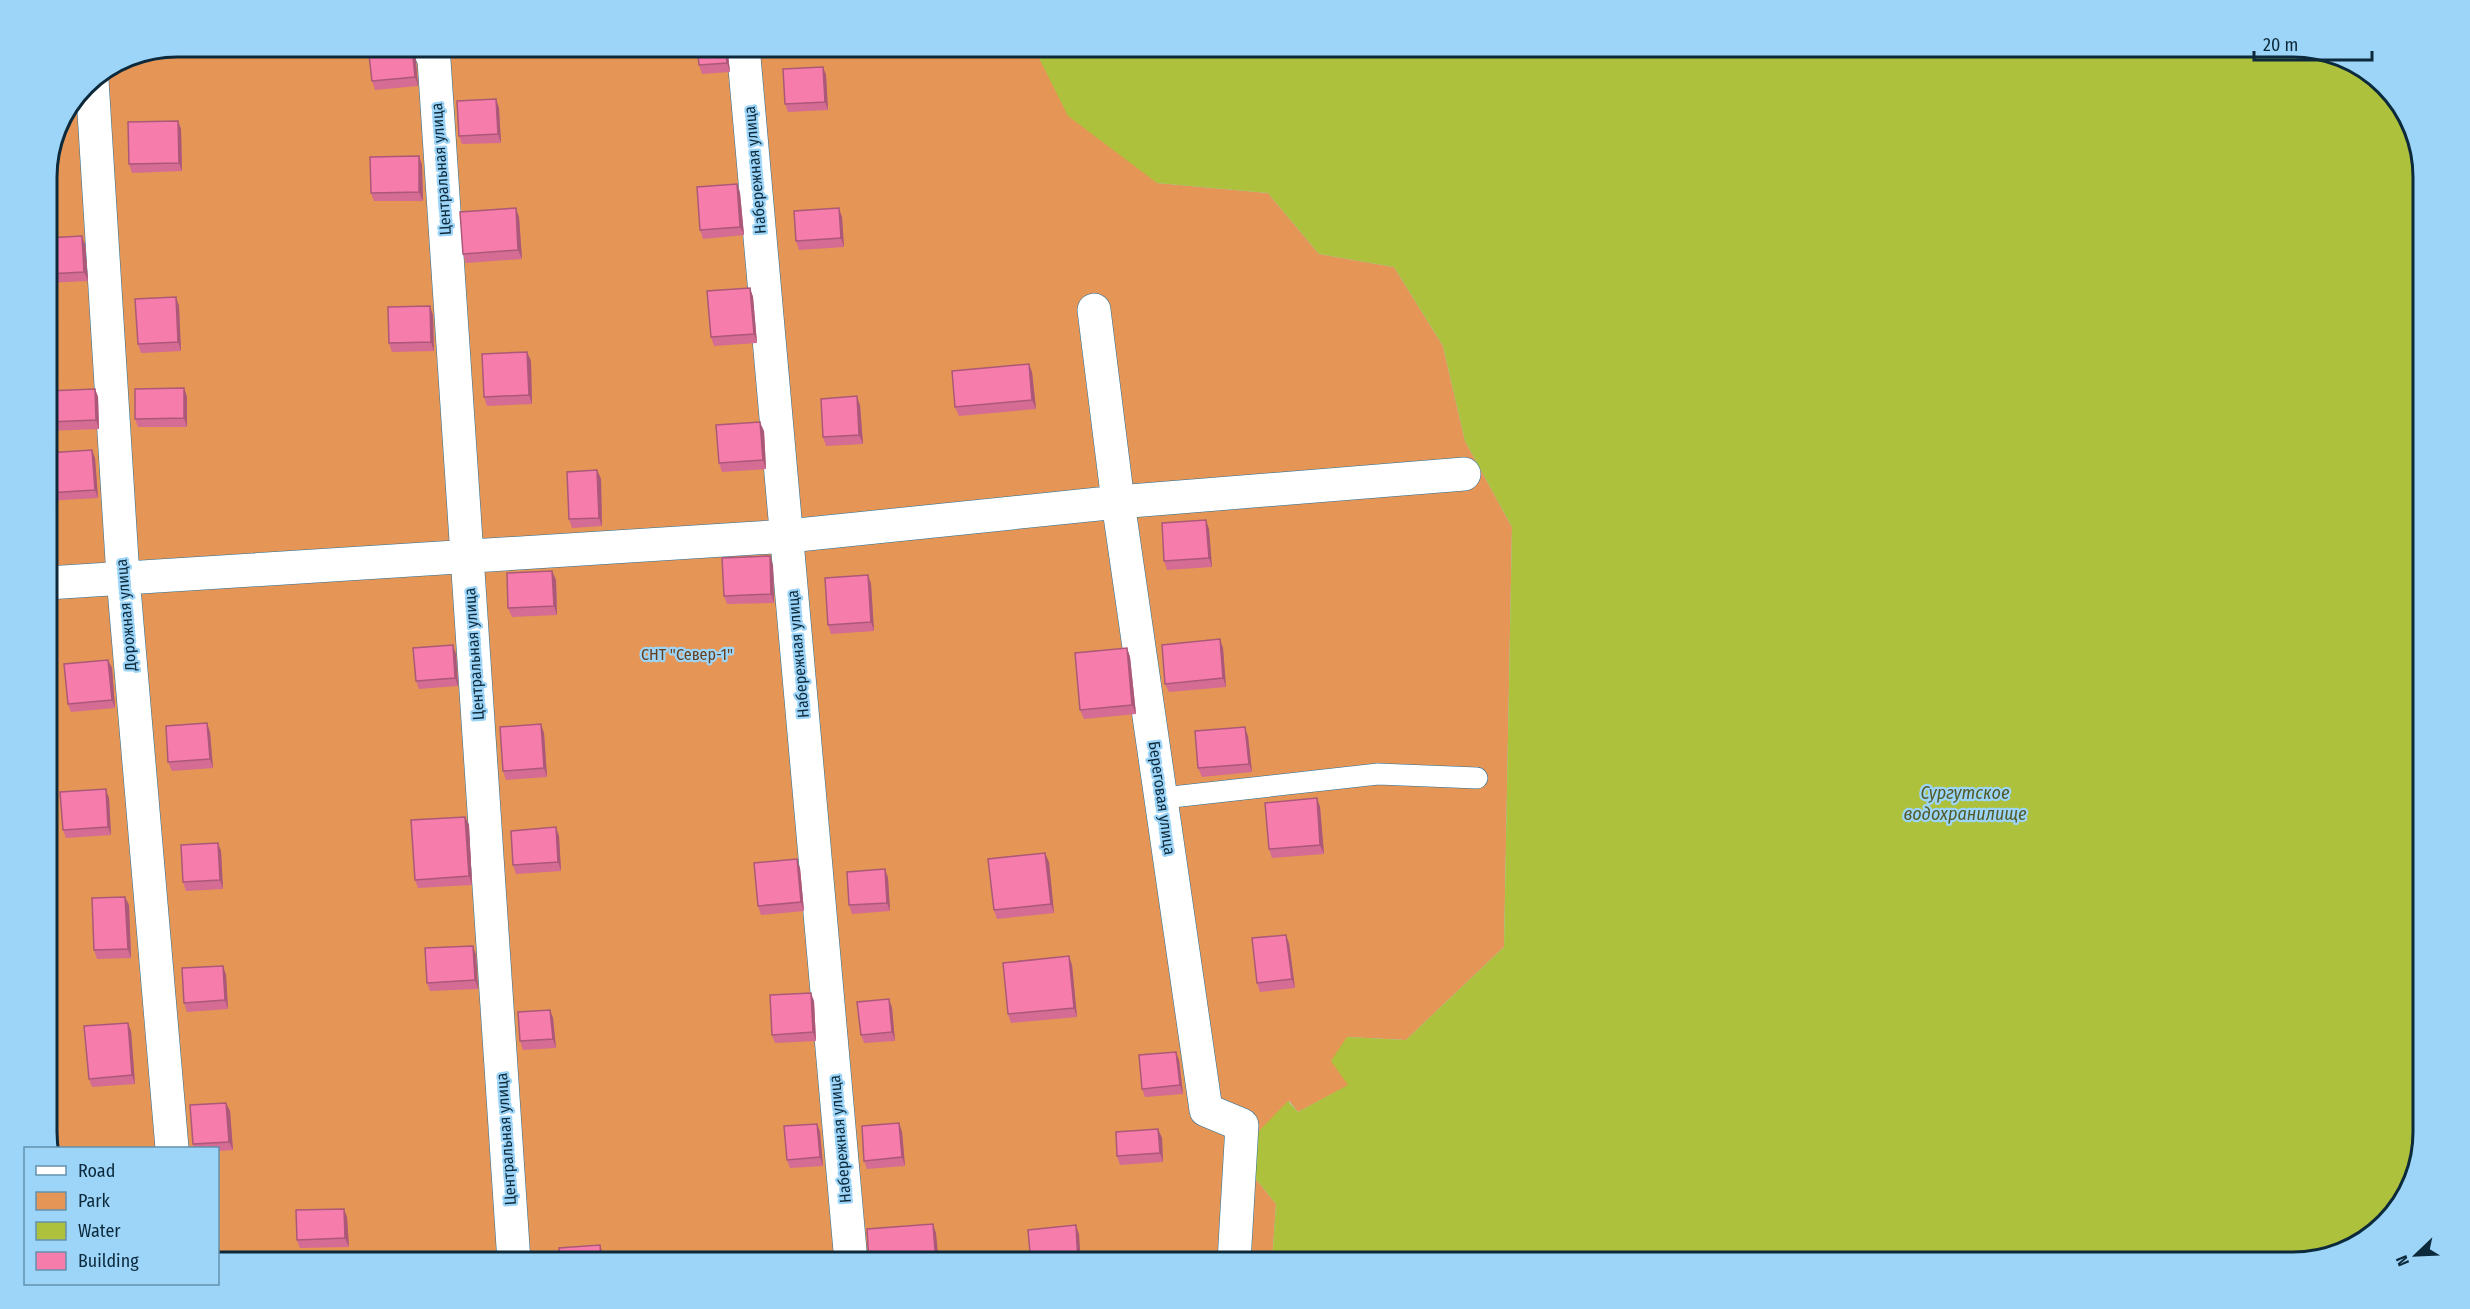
<svg xmlns="http://www.w3.org/2000/svg" width="2470" height="1309" viewBox="0 0 2470 1309" font-family="'Fira Sans Condensed',sans-serif">
	<rect width="100%" height="100%" fill="#9dd5f9"/>
	<path fill="#e59555" d="M177 46 1041 47 1040 60 1157 183 1268 193 1319 254 1394 267 1443 346 1465 441 1512 527 1504 947 1406 1040 1347 1037 1349 1085 1298 1112 1289 1101 1251 1173 1276 1204 1272 1262H218V1148H49L47 1141V168L60 119 85 84 127 56Z"/>
	<path fill="#aec13c" d="M1041 46H2293L2351 60 2402 105 2423 168V1132L2410 1190 2365 1241 2294 1262H1272L1276 1204 1251 1173 1259 1131 1288 1101 1298 1112 1348 1085 1331 1061 1347 1037 1406 1040 1504 947 1512 527 1465 441 1443 346 1394 267 1319 254 1268 193 1157 183 1068 116 1040 60Z"/>
	<g fill="none" stroke-linecap="round" stroke-linejoin="round">
		<defs>
			<path id="service" d="M1163 798 1378 774 1477 778"/>
			<path id="minor" d="M428 46 434 60 514 1262
				M743 46 851 1262
				M92 80 123 577 172 1148
				M1094 310 1118 502 1206 1110 1242 1125 1234 1262
				M47 583 788 536 1118 502 1464 474"/>
		</defs>
		<use href="#service" stroke="#266f98" stroke-width="22"/>
		<use href="#minor" stroke="#266f98" stroke-width="34"/>
		<use href="#service" stroke="#fff" stroke-width="21"/>
		<use href="#minor" stroke="#fff" stroke-width="33"/>
	</g>
	<path fill="#d46c93" d="M368 46H414L418 86 375 90 372 81Z
		M697 46H727L730 72 702 74 699 65Z
		M823 67 826 75 828 110 788 112 785 104Z
		M496 99 499 108 501 143 462 144 459 136Z
		M178 121 181 129 182 171 132 173 129 164Z
		M419 156 422 165 423 201H374L371 193Z
		M737 184 740 193 744 235 703 239 700 230Z
		M516 208 519 217 522 259 466 263 463 254Z
		M842 217 844 247 799 250 796 241Z
		M47 238 85 244 88 281 47 283Z
		M750 288 753 297 757 343 714 346 711 337Z
		M176 297 179 306 181 351 141 353 138 344Z
		M433 315 434 351 392 352 389 343Z
		M527 352 531 361 532 404 487 406 484 397Z
		M1029 364 1032 372 1036 409 959 416 955 407Z
		M184 388 187 397V427H138L135 419Z
		M95 389 98 397 99 429 47 431V391Z
		M860 405 863 444 826 446 823 437Z
		M764 431 766 469 722 472 719 463Z
		M47 453 95 458 98 498 47 501Z
		M597 470 601 479 602 526 572 528 569 519Z
		M1209 529 1212 567 1167 570 1164 561Z
		M773 565 774 603 727 604 724 596Z
		M552 571 556 580 557 615 512 617 508 608Z
		M868 575 871 584 874 631 831 634 828 625Z
		M1127 648 1130 657 1136 714 1084 719 1080 710Z
		M1223 648 1226 687 1169 692 1165 684Z
		M456 654 458 686 419 689 416 681Z
		M108 660 112 668 115 708 71 712 68 704Z
		M207 723 210 732 213 768 172 771 168 762Z
		M544 733 547 777 506 780 503 771Z
		M1248 736 1252 772 1202 777 1198 768Z
		M109 798 111 835 66 838 63 830Z
		M1317 798 1320 807 1324 854 1272 858 1269 849Z
		M465 817 469 825 472 885 418 888 415 880Z
		M556 827 559 836 561 871 516 874 513 865Z
		M221 851 223 889 186 891 183 882Z
		M1049 862 1054 913 997 919 994 910Z
		M800 868 804 911 761 915 758 906Z
		M885 869 888 878 890 911 852 914 849 905Z
		M125 897 129 905 131 958 97 959 94 950Z
		M1289 943 1295 988 1260 992 1257 983Z
		M476 955 478 989 430 991 427 983Z
		M1072 965 1077 1017 1011 1023 1008 1014Z
		M223 966 226 975 228 1009 187 1012 184 1003Z
		M889 999 892 1008 895 1041 864 1043 861 1035Z
		M814 1001 816 1041 775 1043 772 1035Z
		M550 1010 553 1018 556 1048 523 1050 520 1041Z
		M131 1031 135 1084 92 1087 89 1079Z
		M1179 1060 1183 1094 1145 1097 1142 1089Z
		M226 1103 230 1111 233 1150 218 1151V1149H194L193 1144Z
		M899 1123 902 1132 905 1166 867 1169 864 1161Z
		M817 1124 820 1132 823 1166 790 1168 787 1160Z
		M1158 1129 1162 1138 1163 1162 1120 1165 1117 1156Z
		M347 1217 349 1247 300 1248 297 1240Z"/>
	<path fill="#ac5878" d="M412 46H414L415 49 418 86 415 77Z
		M725 46H727L730 72 727 63Z
		M823 67 826 75 828 110 825 102Z
		M496 99 499 108 501 143 498 134Z
		M178 121 181 129 182 171 179 163Z
		M419 156 422 165 423 201 419 192Z
		M737 184 740 193 744 235 740 227Z
		M516 208 519 217 522 259 518 250Z
		M839 208 842 217 844 247 841 238Z
		M82 236 85 244 88 281 84 272Z
		M750 288 753 297 757 343 754 334Z
		M176 297 179 306 181 351 178 342Z
		M430 306 433 315 434 351 431 342Z
		M527 352 531 361 532 404 529 395Z
		M1029 364 1032 372 1036 409 1032 400Z
		M184 388 187 397V427L184 418Z
		M95 389 98 397 99 429 96 420Z
		M857 396 860 405 863 444 859 435Z
		M760 422 764 431 766 469 763 460Z
		M92 450 95 458 98 498 95 490Z
		M597 470 601 479 602 526 599 518Z
		M1206 520 1209 529 1212 567 1209 558Z
		M770 556 773 565 774 603 771 594Z
		M552 571 556 580 557 615 554 606Z
		M868 575 871 584 874 631 871 622Z
		M1220 639 1223 648 1226 687 1223 678Z
		M453 645 456 654 458 686 455 678Z
		M1127 648 1130 657 1136 714 1132 705Z
		M108 660 112 668 115 708 112 700Z
		M207 723 210 732 213 768 210 759Z
		M541 724 544 733 547 777 544 768Z
		M1245 727 1248 736 1252 772 1249 764Z
		M106 789 109 798 111 835 108 827Z
		M1317 798 1320 807 1324 854 1320 845Z
		M465 817 469 825 472 885 469 876Z
		M556 827 559 836 561 871 558 862Z
		M218 843 221 851 223 889 220 880Z
		M1045 853 1049 862 1054 913 1051 904Z
		M797 859 800 868 804 911 801 902Z
		M885 869 888 878 890 911 887 903Z
		M125 897 129 905 131 958 128 949Z
		M1286 935 1289 943 1295 988 1292 979Z
		M473 946 476 955 478 989 475 980Z
		M1069 956 1072 965 1077 1017 1074 1008Z
		M223 966 226 975 228 1009 225 1000Z
		M811 993 814 1001 816 1041 813 1032Z
		M889 999 892 1008 895 1041 892 1032Z
		M550 1010 553 1018 556 1048 553 1039Z
		M128 1023 131 1031 135 1084 132 1075Z
		M1176 1052 1179 1060 1183 1094 1180 1085Z
		M226 1103 230 1111 233 1150 229 1142Z
		M899 1123 902 1132 905 1166 902 1157Z
		M817 1124 820 1132 823 1166 820 1157Z
		M1158 1129 1162 1138 1163 1162 1160 1153Z
		M344 1209 347 1217 349 1247 345 1238Z
		M933 1224 936 1233 939 1263H936Z
		M1076 1225 1079 1234 1081 1263H1078Z
		M600 1245 603 1254V1263H601Z"/>
	<path fill="#f67dab" stroke="#ac5878" stroke-width="1.5" d="M368 46H412L415 77 372 81Z
		M697 46H725L727 63 699 65Z
		M823 67 825 102 785 104 783 69Z
		M496 99 498 134 459 136 457 101Z
		M178 121 179 163 129 164 128 122Z
		M419 156V192L371 193 370 157Z
		M737 184 740 227 700 230 697 187Z
		M516 208 518 250 463 254 460 212Z
		M839 208 841 238 796 241 794 211Z
		M82 236 84 272 47 274V238Z
		M750 288 754 334 711 337 707 291Z
		M176 297 178 342 138 344 135 299Z
		M430 306 431 342 389 343 388 307Z
		M527 352 529 395 484 397 482 354Z
		M1029 364 1032 400 955 407 952 371Z
		M184 388V418L135 419V389Z
		M95 389 96 420 47 422V391Z
		M857 396 859 435 823 437 821 399Z
		M760 422 763 460 719 463 716 425Z
		M92 450 95 490 47 493V453Z
		M597 470 599 518 569 519 567 472Z
		M1206 520 1209 558 1164 561 1162 523Z
		M770 556 771 594 724 596 722 558Z
		M552 571 554 606 508 608 507 573Z
		M868 575 871 622 828 625 825 578Z
		M1220 639 1223 678 1165 684 1162 645Z
		M453 645 455 678 416 681 413 648Z
		M1127 648 1132 705 1080 710 1075 653Z
		M108 660 112 700 68 704 64 664Z
		M207 723 210 759 168 762 166 726Z
		M541 724 544 768 503 771 500 727Z
		M1245 727 1249 764 1198 768 1195 731Z
		M106 789 108 827 63 830 60 792Z
		M1317 798 1320 845 1269 849 1265 803Z
		M465 817 469 876 415 880 411 820Z
		M556 827 558 862 513 865 511 831Z
		M218 843 220 880 183 882 181 845Z
		M1045 853 1051 904 994 910 988 859Z
		M797 859 801 902 758 906 754 863Z
		M885 869 887 903 849 905 847 872Z
		M125 897 128 949 94 950 92 898Z
		M1286 935 1292 979 1257 983 1252 938Z
		M473 946 475 980 427 983 425 948Z
		M1069 956 1074 1008 1008 1014 1003 963Z
		M223 966 225 1000 184 1003 182 968Z
		M811 993 813 1032 772 1035 770 995Z
		M889 999 892 1032 861 1035 857 1002Z
		M550 1010 553 1039 520 1041 518 1012Z
		M128 1023 132 1075 89 1079 84 1026Z
		M1176 1052 1180 1085 1142 1089 1139 1055Z
		M226 1103 229 1142 193 1144 190 1105Z
		M899 1123 902 1157 864 1161 862 1126Z
		M817 1124 820 1157 787 1160 784 1126Z
		M1158 1129 1160 1153 1117 1156 1116 1132Z
		M344 1209 345 1238 297 1240 296 1210Z
		M933 1224 936 1263H869L867 1229Z
		M1076 1225 1078 1263H1031L1028 1230Z
		M600 1245 601 1263H560L559 1248Z"/>
	<g text-anchor="middle" dominant-baseline="central" stroke-width="4.5" stroke-linejoin="round" paint-order="stroke">
		<g font-size="16" fill="#0c2a3b" stroke="#9dd5f9">
			<text transform="translate(441 169) rotate(-94)">Центральная улица</text>
			<text transform="translate(755 170) rotate(-95)">Набережная улица</text>
			<text transform="translate(126 615) rotate(-95)">Дорожная улица</text>
			<text transform="translate(474 654) rotate(-94)">Центральная улица</text>
			<text transform="translate(798 654) rotate(-95)">Набережная улица</text>
			<text transform="translate(1162 798) rotate(82)">Береговая улица</text>
			<text transform="translate(506 1139) rotate(-94)">Центральная улица</text>
			<text transform="translate(840 1139) rotate(-95)">Набережная улица</text>
		</g>
		<g font-size="16" fill="#683f1d" stroke="#9dd5f9">
			<text x="687" y="654">СНТ "Север-1"</text>
		</g>
		<g font-size="18" font-style="italic" fill="#525a28" stroke="#9dd5f9">
			<text x="1965" y="793">Сургутское<tspan x="1965" dy="21">водохранилище</tspan></text>
		</g>
	</g>
	<path d="M0 0H2470V1309H0ZM177 57H2293A120 120 0 0 1 2413 177V1132A120 120 0 0 1 2293 1252H177A120 120 0 0 1 57 1132V177A120 120 0 0 1 177 57Z" fill="#9dd5f9" fill-rule="evenodd"/>
	<path fill="none" stroke="#0c2a3b" stroke-width="3" d="M177 57H2293A120 120 0 0 1 2413 177V1132A120 120 0 0 1 2293 1252H177A120 120 0 0 1 57 1132V177A120 120 0 0 1 177 57Z"/>
	<rect x="24" y="1147" width="195" height="138" fill="#9dd5f9" stroke="#6391ad" stroke-width="1.5"/>
	<rect x="36" y="1166" width="30" height="9" fill="#ffffff" stroke="#6391ad" stroke-width="1.5"/>
	<text x="78" y="1177" font-size="18" fill="#0c2a3b">Road</text>
	<rect x="36" y="1192" width="30" height="18" fill="#e59555" stroke="#6391ad" stroke-width="1.5"/>
	<text x="78" y="1207" font-size="18" fill="#0c2a3b">Park</text>
	<rect x="36" y="1222" width="30" height="18" fill="#aec13c" stroke="#6391ad" stroke-width="1.5"/>
	<text x="78" y="1237" font-size="18" fill="#0c2a3b">Water</text>
	<rect x="36" y="1252" width="30" height="18" fill="#f67dab" stroke="#6391ad" stroke-width="1.5"/>
	<text x="78" y="1267" font-size="18" fill="#0c2a3b">Building</text>
	<g transform="translate(2416 1255) rotate(247)" stroke="#9dd5f9" stroke-width="4.5" paint-order="stroke">
	<path d="M0-4.5L10 22L0 15L-10 22Z" fill="#0c2a3b"/>
	<text y="-9" font-size="16" font-weight="bold" text-anchor="middle" fill="#0c2a3b">N</text>
	</g>
	<path d="M2254 51v9h118v-9" fill="none" stroke="#0c2a3b" stroke-width="3"/>
	<text x="2263" y="51" font-size="18" fill="#0c2a3b" stroke="#9dd5f9" stroke-width="4.5" paint-order="stroke">20 m</text>
</svg>
